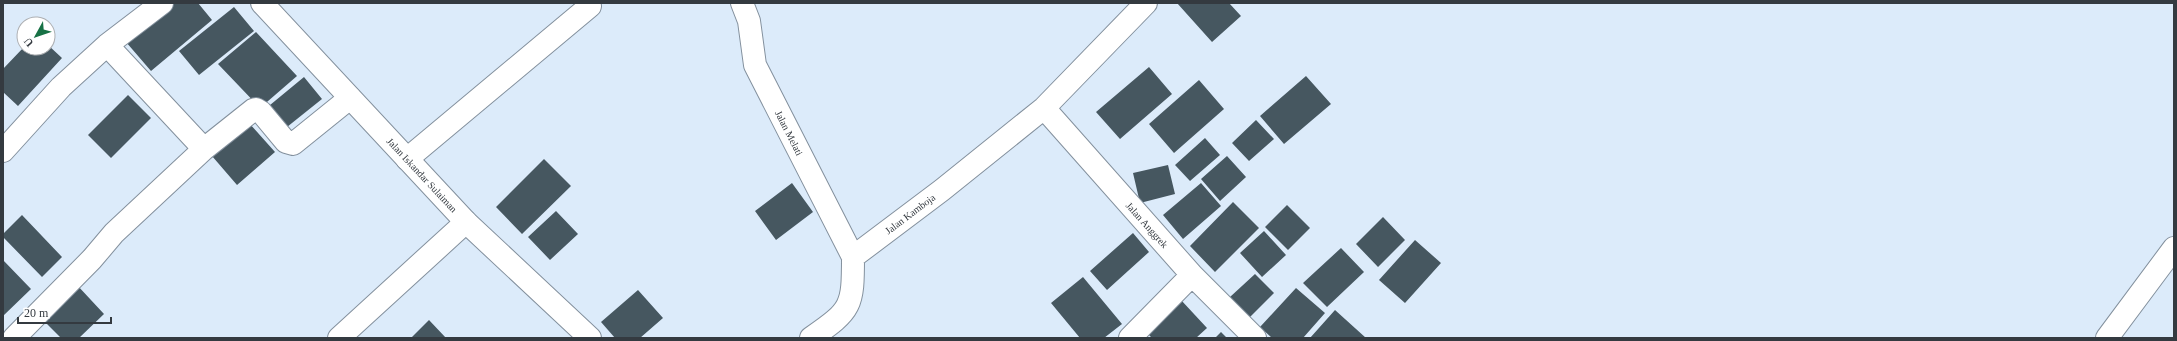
<svg xmlns="http://www.w3.org/2000/svg" width="2177" height="341" viewBox="0 0 2177 341" font-family="Georgia,serif">
	<rect width="100%" height="100%" fill="#dcebfa"/>
	<path fill="#465760" d="M172 3H198L212 20 151 71 126 42Z
		M1177 3H1229L1241 16 1212 42Z
		M234 7 254 31 199 75 179 51Z
		M256 32 297 76 260 108 218 64Z
		M48 45 62 58 18 106 3 92V69L23 48H48Z
		M1149 67 1172 94 1120 139 1096 112Z
		M1306 76 1331 104 1284 144 1260 116Z
		M304 77 322 99 282 131 264 110Z
		M1199 80 1224 109 1174 153 1149 124Z
		M128 95 151 118 111 158 88 135Z
		M1256 120 1274 139 1249 161 1232 143Z
		M249 123 275 152 237 185 212 156Z
		M1205 138 1220 155 1190 181 1175 165Z
		M1227 156 1246 177 1220 201 1201 179Z
		M544 159 571 186 522 234 496 207Z
		M1168 165 1175 194 1140 203 1133 173Z
		M792 183 813 212 776 240 755 211Z
		M1201 183 1221 206 1183 239 1163 215Z
		M1233 202 1259 228 1215 272 1190 246Z
		M1287 205 1310 228 1288 250 1265 227Z
		M556 211 578 234 550 260 528 237Z
		M22 215 62 257 42 277 3 237V234Z
		M1383 217 1405 240 1378 267 1356 244Z
		M1264 231 1286 255 1262 277 1240 253Z
		M1133 233 1149 252 1107 290 1090 271Z
		M1415 240 1441 263 1405 303 1379 280Z
		M1341 248 1364 272 1327 307 1303 283Z
		M3 260 31 289 3 316Z
		M1255 274 1274 293 1250 317 1230 297Z
		M1083 277 1122 324 1104 338H1080L1051 303Z
		M77 285 104 314 79 338H61L42 319Z
		M1296 288 1325 313 1303 338H1272L1260 327Z
		M638 290 663 318 640 338H615L601 322Z
		M1181 300 1207 328 1196 338H1152L1147 333Z
		M1335 310 1366 338H1310Z
		M429 320 446 338H411Z
		M1221 332 1227 338H1215Z"/>
	<g fill="none" stroke-linecap="round" stroke-linejoin="round">
		<defs>
			<path id="street" d="M742 3 749 21 755 65 853 257
				M107 45 204 149
				M1044 108 1192 275 1255 338
				M3 151 61 87 107 45 162 3
				M407 159 590 6
				M14 338 92 259 114 233 204 149 253 110 256 109 261 112 286 142 293 144 350 98
				M339 338 466 222
				M811 338C852 310 853 306 853 257L942 190 1044 108 1146 3
				M1130 338 1192 275
				M2107 338 2174 248"/>
			<path id="secondary" d="M262 3 466 222 590 338"/>
		</defs>
		<use href="#street" stroke="#83909d" stroke-width="24"/>
		<use href="#secondary" stroke="#83909d" stroke-width="24"/>
		<use href="#street" stroke="#fff" stroke-width="22"/>
		<use href="#secondary" stroke="#fff" stroke-width="22"/>
	</g>
	<g text-anchor="middle" dominant-baseline="central" stroke-width="4" stroke-linejoin="round" paint-order="stroke">
		<g font-size="10" fill="#343a40" stroke="#fff">
			<text transform="translate(789 133) rotate(63)">Jalan Melati</text>
			<text transform="translate(422 175) rotate(47)">Jalan Iskandar Sulaiman</text>
			<text transform="translate(910 214) rotate(-37)">Jalan Kamboja</text>
			<text transform="translate(1147 225) rotate(48)">Jalan Anggrek</text>
		</g>
	</g>
	<rect width="2177" height="341" fill="none" stroke="#343a40" stroke-width="8"/>
	<g transform="translate(36 36) rotate(230)"><circle r="19" fill="#ffffff" stroke="#aeb0b3"/>
	<path d="M0-3L7 15L0 10L-7 15Z" fill="#177145"/>
	<text y="-6" font-size="11" font-weight="bold" text-anchor="middle" fill="#343a40">U</text>
	</g>
	<path d="M18 317v6h93v-6" fill="none" stroke="#343a40" stroke-width="2"/>
	<text x="24" y="317" font-size="12" fill="#343a40" stroke="#ffffff" stroke-width="3" paint-order="stroke">20 m</text>
</svg>
